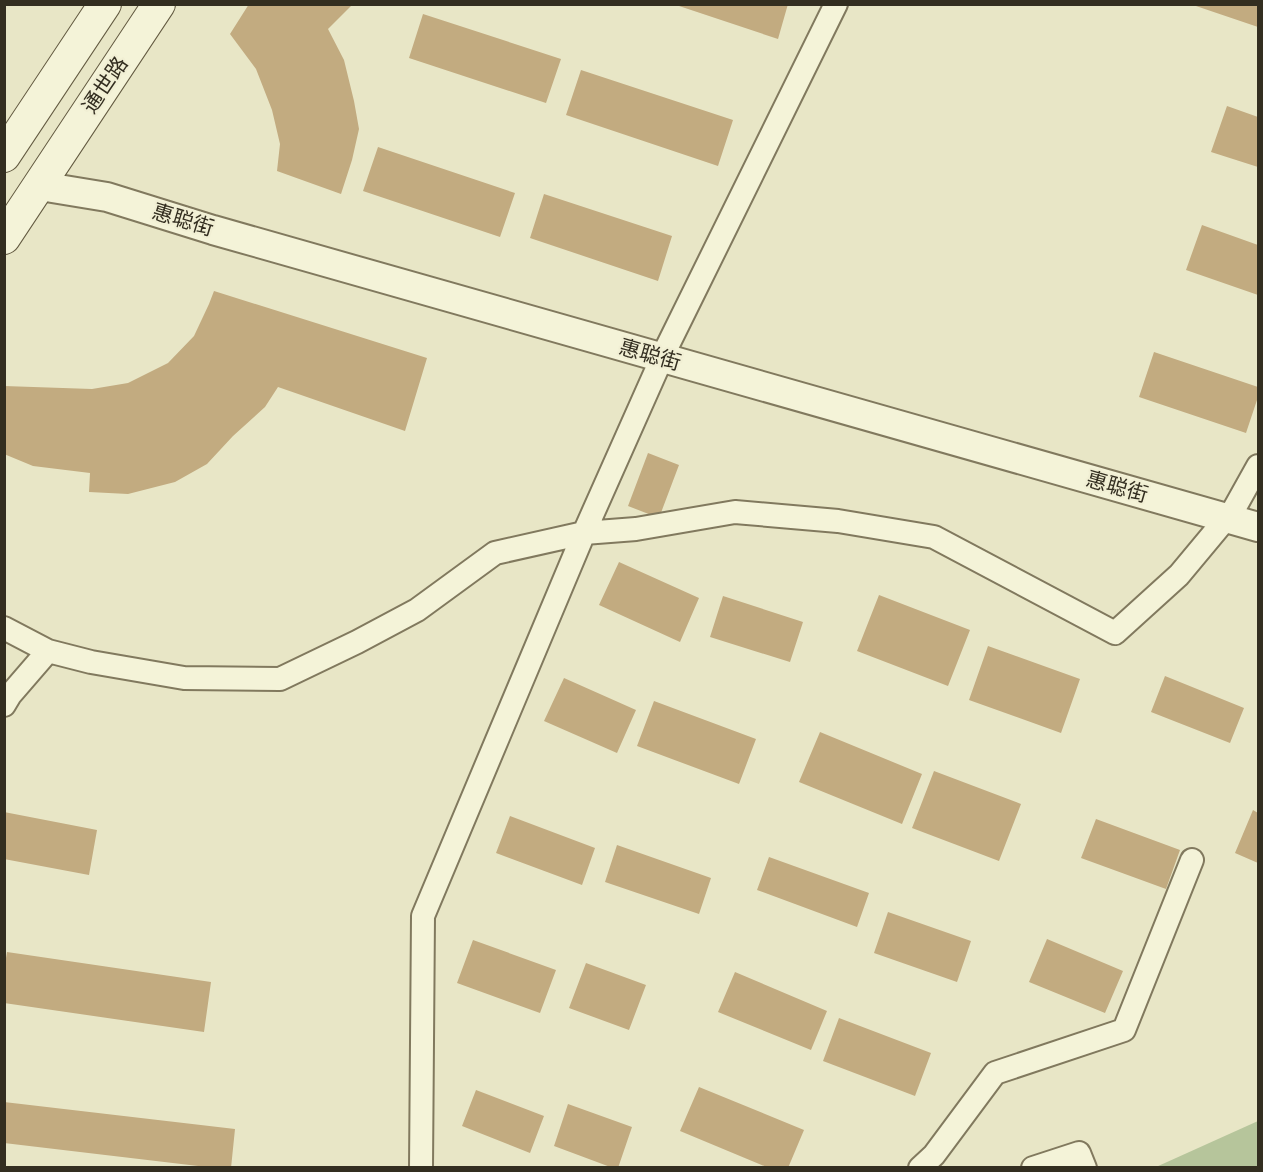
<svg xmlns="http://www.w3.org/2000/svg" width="1263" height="1172" viewBox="0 0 1263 1172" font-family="Bitter,'Noto Sans SC',serif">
	<rect width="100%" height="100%" fill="#e8e6c6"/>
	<path fill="#b6c59b" d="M1258 1121V1167H1156Z"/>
	<path fill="#c2ab80" d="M249 4H353L328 29 344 60 354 101 359 129 352 160 341 194 277 171 280 144 272 110 256 69 230 34Z
		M673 4H788L778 39Z
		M1193 4H1258V27L1193 5Z
		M423 14 561 59 546 103 409 58Z
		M581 70 733 120 718 166 566 115Z
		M1227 106 1258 117V167L1211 152Z
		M378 147 515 193 500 237 363 191Z
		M544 194 672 236 658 281 530 238Z
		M1202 225 1258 245V295L1186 270Z
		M214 291 427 358 405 431 278 387 265 407 233 436 207 464 175 482 128 494 89 492 90 473 33 466 4 454V386L92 389 128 383 168 363 194 336 209 304Z
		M1154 352 1258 387V397L1246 433 1139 397Z
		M648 453 679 465 659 518 628 506Z
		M619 562 699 598 680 642 599 605Z
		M879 595 970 630 948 686 857 651Z
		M723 596 803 622 790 662 710 637Z
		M988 646 1080 679 1061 733 969 700Z
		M1165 676 1244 708 1230 743 1151 712Z
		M564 678 636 710 617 753 544 721Z
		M654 701 756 739 739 784 637 746Z
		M820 732 922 774 902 824 799 782Z
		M934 771 1021 804 999 861 912 828Z
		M1253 810 1258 813V863L1235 853Z
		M4 812 97 830 89 875 4 859Z
		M510 816 595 848 582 885 496 853Z
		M1096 819 1180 850 1166 889 1081 858Z
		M617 845 711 878 699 914 605 882Z
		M769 857 869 893 857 927 757 890Z
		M888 912 971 941 957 982 874 953Z
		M1047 939 1123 971 1105 1013 1029 982Z
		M473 940 556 970 540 1013 457 983Z
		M7 952 211 982 204 1032 4 1003V970Z
		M586 963 646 985 629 1030 569 1008Z
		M735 972 827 1011 811 1050 718 1012Z
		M839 1018 931 1053 915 1096 823 1061Z
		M699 1087 804 1130 788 1168H769L680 1131Z
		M476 1090 544 1116 530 1153 462 1126Z
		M4 1102 235 1129 231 1168H215L4 1143Z
		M568 1104 632 1127 618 1168H613L554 1146Z"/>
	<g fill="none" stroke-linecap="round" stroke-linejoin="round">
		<defs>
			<path id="minor" d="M4 628 48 651 91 662 184 678 280 679 357 642 417 610 495 553 584 533 636 529 735 512 838 521 934 537 1115 633 1179 575 1234 509 1258 466
				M4 705 10 695 48 651
				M421 1168 423 916 584 533 665 351 836 4
				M920 1168 934 1155 995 1073 1124 1030 1192 860
				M1033 1168 1079 1153 1085 1168"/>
			<path id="tertiary" d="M40 186 107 197 213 230 1258 527"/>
			<path id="secondary" d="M4 156 105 4
				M4 238 159 4"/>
		</defs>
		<use href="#minor" stroke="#81795e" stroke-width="26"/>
		<use href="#tertiary" stroke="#81795e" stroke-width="32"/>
		<use href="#secondary" stroke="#635a41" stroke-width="34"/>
		<use href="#minor" stroke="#f4f3d8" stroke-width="22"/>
		<use href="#tertiary" stroke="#f4f3d8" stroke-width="28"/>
		<use href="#secondary" stroke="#f4f3d8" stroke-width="32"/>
	</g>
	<g text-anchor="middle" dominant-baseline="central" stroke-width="4.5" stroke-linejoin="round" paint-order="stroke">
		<g font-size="21" fill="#332e20" stroke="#f1efd4">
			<text transform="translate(105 85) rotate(-56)">通世路</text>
			<text transform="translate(183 220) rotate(17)">惠聪街</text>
			<text transform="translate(650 355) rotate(16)">惠聪街</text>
			<text transform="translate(1117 487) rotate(16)">惠聪街</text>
		</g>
	</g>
	<rect width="1263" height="1172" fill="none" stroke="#332e20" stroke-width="12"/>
</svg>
